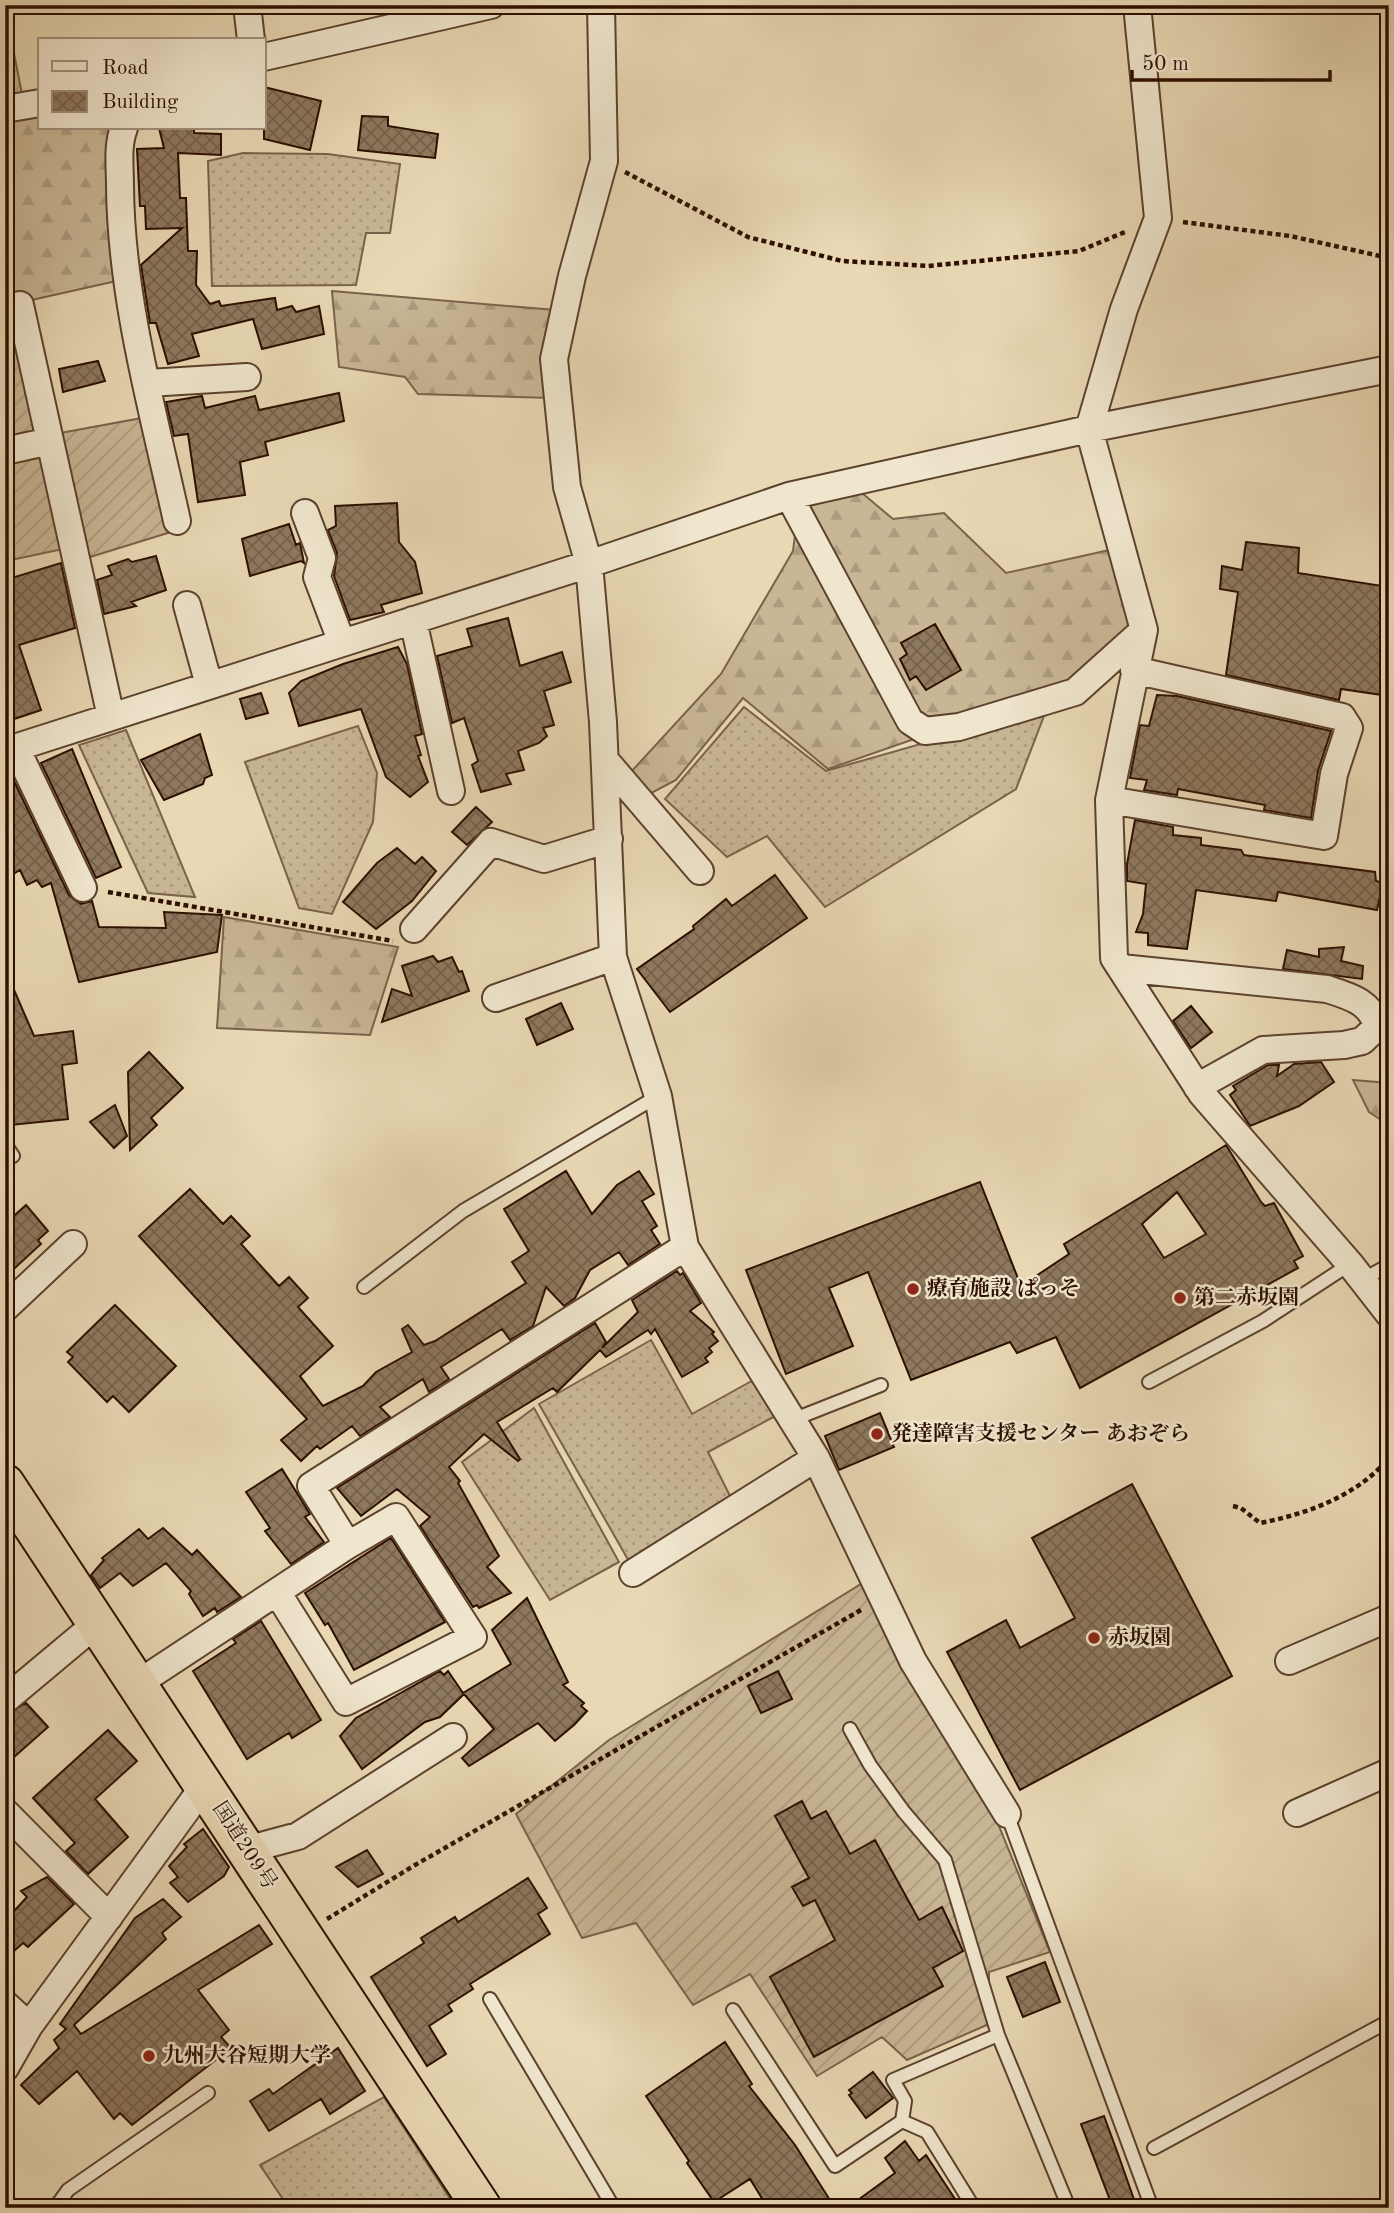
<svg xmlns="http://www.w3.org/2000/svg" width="1394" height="2213" viewBox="0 0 1394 2213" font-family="'Old Standard TT','Noto Serif JP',serif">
	<defs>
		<pattern id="grass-dots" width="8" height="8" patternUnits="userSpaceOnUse" patternTransform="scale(1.75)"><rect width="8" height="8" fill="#c8b695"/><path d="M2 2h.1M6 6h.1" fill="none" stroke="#ac9b7f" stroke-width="1.8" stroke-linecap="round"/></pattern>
		<pattern id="forest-firs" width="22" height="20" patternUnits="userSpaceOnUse" patternTransform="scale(1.75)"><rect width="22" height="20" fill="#c8b695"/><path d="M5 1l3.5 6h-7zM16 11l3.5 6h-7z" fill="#ac9b7f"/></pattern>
		<pattern id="garden-furrows" width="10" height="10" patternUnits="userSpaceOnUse" patternTransform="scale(1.75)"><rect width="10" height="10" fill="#c8b695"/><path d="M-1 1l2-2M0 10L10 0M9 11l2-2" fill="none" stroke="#ac9b7f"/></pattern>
		<pattern id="building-cross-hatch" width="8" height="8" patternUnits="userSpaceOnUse" patternTransform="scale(1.75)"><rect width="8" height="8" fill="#8e785e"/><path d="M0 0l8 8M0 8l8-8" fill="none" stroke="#74614b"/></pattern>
	</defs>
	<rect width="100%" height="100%" fill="#e8d8b4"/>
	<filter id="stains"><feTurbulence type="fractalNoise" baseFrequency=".00286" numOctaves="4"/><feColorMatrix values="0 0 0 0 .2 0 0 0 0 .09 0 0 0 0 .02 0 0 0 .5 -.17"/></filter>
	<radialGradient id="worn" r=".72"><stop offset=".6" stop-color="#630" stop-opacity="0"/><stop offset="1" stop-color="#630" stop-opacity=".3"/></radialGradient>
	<path fill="url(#grass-dots)" stroke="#7a624a" stroke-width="2" d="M243 153 328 154 400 164 390 233H366L356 285 212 286 208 161Z
		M744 707 826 771 1047 708 1016 789 825 907 767 836 727 857 665 799Z
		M358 726 377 773 373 822 332 914 299 908 245 762Z
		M126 730 195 897 148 893 79 745Z
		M651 1340 692 1414 757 1378 779 1414 708 1452 731 1498 630 1563 539 1404Z
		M534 1408 619 1562 550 1600 462 1462Z
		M384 2097 456 2208H289L260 2165Z"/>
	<path fill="url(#forest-firs)" stroke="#7a624a" stroke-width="2" d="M40 110V128H113L121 280 5 306V117Z
		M332 291 555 310 552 398 418 394 405 377 339 367Z
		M856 488 893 519 944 513 1006 573 1114 549 1133 628 1081 681 828 769 743 698 676 780 638 800 619 785 721 674 793 551 798 511Z
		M224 917 398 947 370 1035 217 1028Z
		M1353 1080 1389 1083V1125L1369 1112Z"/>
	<path fill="url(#garden-furrows)" stroke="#7a624a" stroke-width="2" d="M5 8 22 94 5 97Z
		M12 312 41 437 5 446V314Z
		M142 418 171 532 87 558 60 433Z
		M43 454 63 549 16 559 5 549V462Z
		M861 1584 997 1821 1050 1952 989 1972V2024L907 2060 882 2037 817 2076 750 1974 693 2005 636 1923 582 1938 516 1814 609 1740Z"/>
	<path fill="url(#building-cross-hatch)" stroke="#2d0f00" stroke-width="2" fill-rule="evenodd" d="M264 87 321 101 310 150 264 139Z
		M362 116 388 117V126L438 134 435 158 358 150Z
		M159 128H194V133L221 134V155L178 153 180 198H186L188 251H197L196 285 210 304 219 301 221 306 275 298 277 310 292 306 296 312 319 306 324 334 262 349 253 319 192 334 199 356 168 364 156 323H150L141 265 182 228 146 229 145 206H140L137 149 164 148Z
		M98 361 105 381 63 392 59 369Z
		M339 393 344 421 265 442 268 455 240 462 245 495 198 502 188 434 174 436 166 402 202 396 205 408 255 396 259 410Z
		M397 503 399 542 415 562 422 593 381 605 384 612 350 620 334 576 337 553 328 530 336 526 335 506Z
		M289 524 296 545 300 543 304 563 301 561 250 576 242 539Z
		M1246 542 1299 548 1298 573 1389 587V696L1341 689 1339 700 1226 675 1238 592 1220 589 1222 566 1242 570Z
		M156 556 166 590 131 602 136 606 104 614 97 580 112 575 108 566 128 559 132 562Z
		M61 563 75 628 19 645 41 710 5 722V580Z
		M508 618 520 666 562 652 571 682 544 691 554 725 543 728 547 736 539 743 518 751 524 770 506 774 511 784 481 792 472 765 478 761 464 718 452 723 437 656 472 646 467 629Z
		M935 624 961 670 926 690 916 676 910 680 900 659 907 654 901 643Z
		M398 647 407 664 422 734 415 736 421 755 418 756 428 782 410 797 386 777 361 709 299 726 289 693 301 681 343 664Z
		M261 693 268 713 246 719 240 699Z
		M1157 695 1177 696 1331 731 1318 771 1311 818 1264 810 1265 805 1178 789 1177 795 1144 790 1147 780 1130 778 1140 725 1149 726Z
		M200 734 212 775 205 778 203 784 164 800 141 760Z
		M72 749 121 867 96 878 41 763Z
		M13 779 69 895 81 904 92 901 99 927 166 928 164 912 222 915 217 952 79 982 51 883 42 887 37 880 27 885 20 870 5 879V784Z
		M476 807 492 822 467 845 452 832Z
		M1135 820 1173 827V835L1201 838V845L1241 850 1244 855 1375 872 1376 881 1383 883 1377 910 1278 892 1276 901 1196 890 1187 949 1148 945V933L1136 932 1143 914 1146 884 1127 881V864Z
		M397 848 415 864 422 857 436 871 412 901 376 929 343 902 377 863Z
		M775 875 807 918 670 1012 637 969 694 929 693 926 726 899 732 906Z
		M1344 947 1341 961 1363 966 1362 979 1283 969 1287 950 1319 957V949Z
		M433 956 438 962 452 957 459 972 462 971 469 991 382 1022 392 989 412 996 402 966Z
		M5 969 34 1036 73 1031 77 1063 62 1065 68 1119 11 1125 5 1071Z
		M561 1003 573 1029 537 1045 526 1019Z
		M1191 1006 1212 1032 1191 1048 1173 1021Z
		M149 1052 183 1088 151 1118 157 1125 130 1150 128 1072Z
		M1321 1062 1334 1082 1299 1106 1250 1126 1230 1095 1236 1090 1233 1086 1268 1065H1279L1277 1076 1294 1064Z
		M115 1105 127 1136 114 1148 90 1122Z
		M1226 1145 1261 1202 1265 1206 1274 1203 1303 1256 1294 1261 1298 1268 1080 1388 1056 1337 1017 1353 1010 1342 911 1380 868 1272 829 1288 853 1346 786 1374 746 1270 980 1182 1021 1286 1069 1254 1064 1244ZM1177 1192 1206 1234 1164 1258 1142 1224Z
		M566 1171 592 1214 617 1185 639 1171 654 1194 642 1201 657 1226 651 1230 660 1244 628 1265 619 1252 590 1270 575 1298 564 1306 546 1287 533 1326 510 1340 502 1329 441 1367 449 1379 429 1392 423 1379 380 1407 390 1417 360 1436 352 1426 320 1449 317 1446 301 1461 281 1440 307 1419 139 1236 190 1189 223 1224 231 1216 250 1236 241 1244 279 1286 289 1277 308 1298 298 1307 333 1346 300 1376 323 1406 363 1386 376 1372 412 1352 402 1329 408 1325 424 1345 435 1341 526 1283 512 1262 529 1251 504 1209Z
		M26 1205 48 1231 38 1240 41 1244 5 1277V1224Z
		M677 1271 680 1275 683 1273 701 1303 690 1311 714 1332 712 1334 718 1341 709 1348 712 1352 705 1358 708 1362 682 1377 655 1329 651 1334 648 1330 606 1357 600 1350 557 1392 553 1388 497 1422 520 1459 518 1461 484 1434 449 1467 460 1481 458 1483 499 1556 487 1567 511 1593 479 1608 477 1605 473 1607 420 1526 430 1517 397 1489 361 1516 337 1488 595 1323 606 1342 602 1348 638 1312 632 1300Z
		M115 1305 176 1366 129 1412 113 1396 107 1402 68 1362 73 1357 67 1352Z
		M880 1413 894 1447 839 1470 825 1436Z
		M282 1469 310 1514 305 1517 324 1542 291 1564 265 1531 270 1528 246 1492Z
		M1132 1484 1232 1676 1020 1790 947 1652 1006 1620 1020 1648 1075 1618 1032 1538Z
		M163 1528 192 1555 197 1550 241 1597 217 1612 215 1608 203 1616 189 1594 191 1591 166 1563 133 1586 120 1573 100 1588 91 1575 104 1560 102 1558 139 1529 148 1539Z
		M391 1538 445 1622 354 1670 328 1623 325 1625 305 1593Z
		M527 1598 568 1682 563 1685 584 1703 581 1706 587 1711 574 1725 555 1741 538 1723 469 1766 462 1758 494 1729 464 1694 440 1717 425 1722 362 1769 340 1736 356 1718 440 1671 444 1675 448 1671 463 1693 511 1664 492 1630Z
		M261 1621 321 1720 292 1738 289 1733 247 1759 193 1671 236 1643 233 1639Z
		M778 1671 792 1699 761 1713 748 1686Z
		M26 1703 48 1727 5 1765V1715Z
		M108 1730 137 1761 95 1799 128 1837 88 1874 66 1851 75 1843 33 1798Z
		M802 1801 811 1819 826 1811 850 1854 875 1840 919 1920 942 1907 963 1951 933 1968 943 1986 814 2057 770 1977 835 1940 815 1900 803 1906 792 1887 809 1878 775 1816Z
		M203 1829 229 1867 224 1876 188 1902 170 1883 178 1877 169 1866 187 1847 184 1844Z
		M367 1850 383 1874 358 1887 336 1867Z
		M47 1877 74 1904 28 1947 23 1943 5 1959V1921L27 1897 21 1891Z
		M528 1878 547 1908 538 1914 550 1934 470 1984 473 1989 448 2005 452 2011 429 2026 446 2054 427 2066 371 1977 424 1943 421 1938 455 1917 458 1922Z
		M163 1899 181 1917 162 1933 166 1939 74 2025 81 2034 259 1925 272 1944 198 1990 229 2030 221 2037 231 2048 132 2125 120 2113 114 2119 77 2071 39 2104 21 2085 59 2048 54 2040 66 2029 60 2024 135 1918Z
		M1045 1962 1060 2002 1023 2017 1007 1977Z
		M725 2042 752 2084 749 2086 795 2145 835 2208H768L750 2179 714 2202 687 2163 689 2161 646 2096Z
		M338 2048 365 2091 330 2114 321 2099 269 2131 250 2101 269 2089 273 2094Z
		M873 2072 893 2098 866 2118 849 2095 852 2093 849 2090Z
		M1104 2116 1118 2154 1137 2208H1113L1081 2124Z
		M905 2141 919 2161 926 2155 961 2208H847L895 2173 885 2158Z"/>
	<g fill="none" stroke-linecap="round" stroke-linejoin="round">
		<defs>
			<path id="lane" d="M5 773 24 765
				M5 1144 13 1156
				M1362 1280 1389 1265
				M364 1287 463 1211 658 1096
				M1149 1382 1263 1321 1350 1264
				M792 1420 881 1385
				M850 1729 870 1765 904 1812 945 1860 998 2035
				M1007 1814 1152 2208
				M490 1999 614 2208
				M733 2010 835 2166 902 2121 927 2132 974 2208
				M902 2121 905 2101 893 2080 998 2035 1069 2208
				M1154 2148 1389 2021
				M55 2208 68 2190 208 2093"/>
			<path id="street" d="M247 5 251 40
				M601 5 604 161 572 276 554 359 567 487 589 564 603 722 613 957 658 1096 685 1247 816 1458 913 1661 1007 1814
				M1137 5 1158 218 1124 309 1089 429 1144 630 1109 800 1114 958 1202 1094 1350 1264 1389 1314
				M264 57 491 5
				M5 109 40 103
				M124 128C117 146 120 166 120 186 121 299 153 411 177 521
				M20 305 111 717
				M148 383 247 377
				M5 451 50 441
				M789 496 910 721 925 731 959 727 1075 692 1144 630
				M305 513 322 558 317 577 342 643
				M187 605 209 685
				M413 620 451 791
				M16 748 83 888
				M5 751 589 564 789 496 1089 429 1389 369
				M605 760 700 871
				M1109 800 1324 836 1334 774 1349 728 1342 717 1134 670
				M414 929 491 842 544 859 609 839
				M1121 968 1327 989C1349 996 1372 1002 1377 1027L1362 1041 1344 1045 1263 1050 1197 1087
				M496 998 613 957
				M5 1308 73 1244
				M633 1573 816 1458
				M277 1592 346 1702 473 1637 396 1517 348 1545
				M1289 1661 1389 1618
				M137 1684 348 1545 311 1486 685 1247
				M5 1700 97 1623
				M5 1812 109 1917
				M1297 1813 1389 1772
				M246 1850 298 1836 453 1737
				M5 2004 29 2026
				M5 2068 29 2026 204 1786"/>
			<path id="highway" d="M5 1484 482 2208"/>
		</defs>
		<use href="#lane" stroke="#5c412d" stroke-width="16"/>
		<use href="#street" stroke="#5c412d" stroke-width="30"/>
		<use href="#highway" stroke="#2d0f00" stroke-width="42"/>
		<path stroke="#2d0f00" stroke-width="4.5" stroke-dasharray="5 3.5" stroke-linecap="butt" d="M625 172 748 237 842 261 928 266 1079 251 1125 232
			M1183 222 1290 236 1389 258
			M108 892 393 941
			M1233 1506 1241 1508 1260 1523C1307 1514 1357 1496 1389 1458
			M327 1919 415 1865 861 1610"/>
		<use href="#lane" stroke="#f0e6ce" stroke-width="12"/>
		<use href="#street" stroke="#f0e6ce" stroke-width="26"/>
		<use href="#highway" stroke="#e8d8b4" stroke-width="38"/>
	</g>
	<g fill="#8f2418" stroke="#f0e6ce" stroke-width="2.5">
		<circle cx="913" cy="1289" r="7"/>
		<circle cx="1180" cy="1298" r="7"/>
		<circle cx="877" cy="1434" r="7"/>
		<circle cx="1094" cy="1638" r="7"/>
		<circle cx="149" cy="2056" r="7"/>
	</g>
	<g text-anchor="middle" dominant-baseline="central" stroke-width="5" stroke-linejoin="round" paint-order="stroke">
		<g font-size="21" font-weight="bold" fill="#2d0f00" stroke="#f0e6ce" text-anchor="start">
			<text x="927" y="1289">療育施設 ぱっそ</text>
			<text x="1194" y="1298">第二赤坂園</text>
			<text x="891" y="1434">発達障害支援センター あおぞら</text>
			<text x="1108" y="1638">赤坂園</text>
			<text x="163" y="2056">九州大谷短期大学</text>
		</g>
		<g font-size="21" fill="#2d0f00" stroke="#f0e6ce">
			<text transform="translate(244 1846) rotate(57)">国道209号</text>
		</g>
	</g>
	<rect width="1394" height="2213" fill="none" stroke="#e8d8b4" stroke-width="28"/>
	<rect x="7" y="7" width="1380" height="2199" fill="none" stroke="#2d0f00" stroke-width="3.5"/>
	<rect x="14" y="14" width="1366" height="2185" fill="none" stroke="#2d0f00" stroke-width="2"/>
	<rect x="38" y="38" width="228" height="91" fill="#f0e6ce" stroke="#a2907c" stroke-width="2"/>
	<rect x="52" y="61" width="35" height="10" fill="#f0e6ce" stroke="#a2907c" stroke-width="2"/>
	<text x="102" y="74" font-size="21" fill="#2d0f00">Road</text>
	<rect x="52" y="91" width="35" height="21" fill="url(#building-cross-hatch)" stroke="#a2907c" stroke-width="2"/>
	<text x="102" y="108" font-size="21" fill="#2d0f00">Building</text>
	<path d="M1132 70v10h198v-10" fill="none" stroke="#2d0f00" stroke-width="3.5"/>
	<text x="1142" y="70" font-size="21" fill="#2d0f00" stroke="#f0e6ce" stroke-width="5" paint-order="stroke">50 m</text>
	<rect width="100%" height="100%" filter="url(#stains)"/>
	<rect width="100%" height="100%" fill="url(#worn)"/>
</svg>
